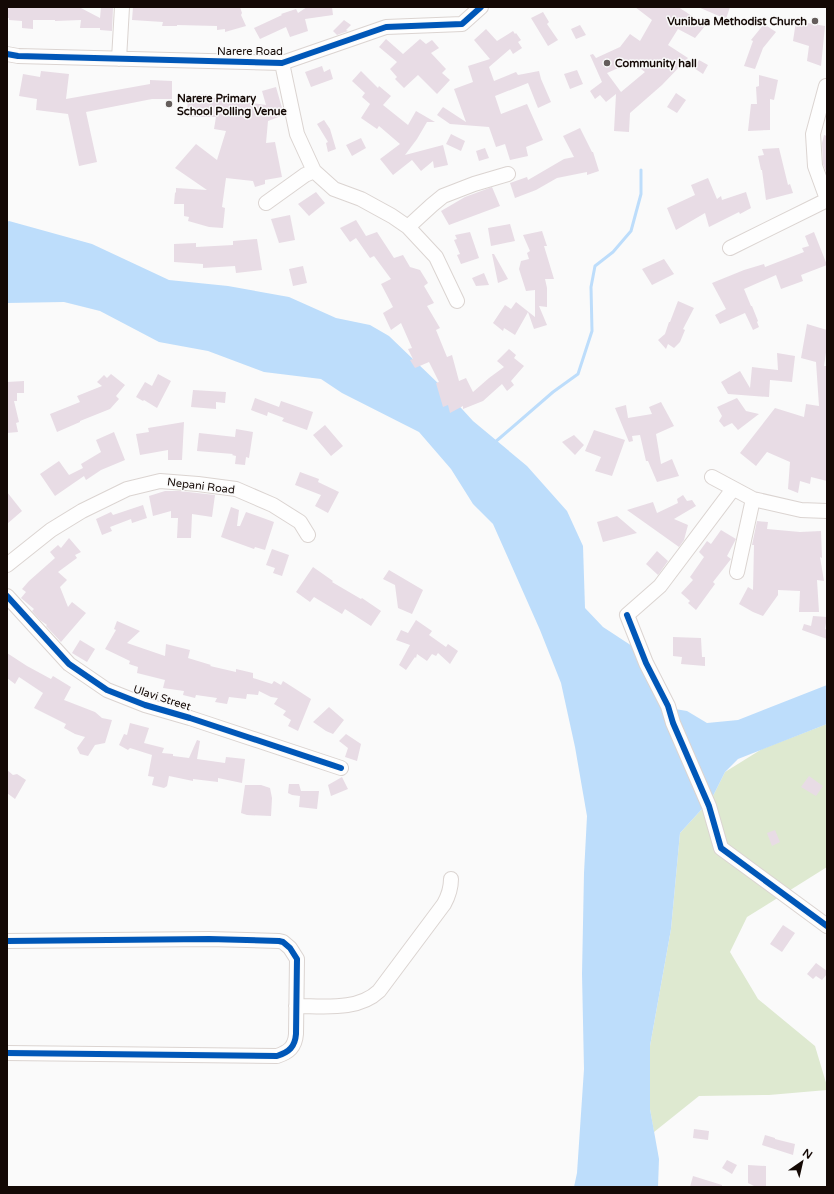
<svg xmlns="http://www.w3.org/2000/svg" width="834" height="1194" viewBox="0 0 834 1194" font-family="'Varela Round',sans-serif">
	<rect width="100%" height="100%" fill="#fafafa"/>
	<path fill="#dee9d0" d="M827 724V867L747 917 730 952 758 999 815 1046 827 1086V1090L769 1095 699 1096 654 1132 650 1109V1046L671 929 680 833 712 798 725 772 762 749Z"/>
	<path fill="#bdddfb" d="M9 221 92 244 169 280 228 286 289 297 336 318 370 325 389 336 441 386 473 421 527 466 567 511 583 546 585 608 603 627 632 646 669 708 687 711 707 723 738 720 827 685V724L738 759 725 772 712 798 680 833 671 929 650 1046V1109L659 1159 658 1187H574L577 1173 584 1069 582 974 584 873 587 816 575 747 561 683 540 630 493 524 473 504 451 469 419 432 342 393 321 379 264 372 208 351 159 342 100 311 64 302 7 303V222Z"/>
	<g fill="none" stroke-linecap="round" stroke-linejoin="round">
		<path stroke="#bdddfb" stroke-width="3" d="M494 443 553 392 578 374 592 331 591 287 595 266 613 252 631 231 641 194V170"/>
	</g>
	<path fill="#e8dce5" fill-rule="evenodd" d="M7 7H79L100 18 101 7 113 8 112 31 100 30V28H80L81 20 55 21V20H33V29L22 28V21L9 20V18H7Z
		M133 7H240L242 13 241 15 246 26 225 32V29L217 30V26L177 25V26H162L163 22 132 20Z
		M307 7H332L333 15 305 19 308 31 290 37 286 27 260 39 254 28 282 15 281 14 296 9 298 13Z
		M635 7H678L686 12 705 26 695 38 678 29 668 45 688 58 662 85 630 113 629 132 614 131 616 94 606 102 600 95 595 99 590 91 602 82 590 55 593 54 596 58 620 47 630 34 640 41 652 20ZM632 62 645 72 621 92 607 73Z
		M698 7H730L726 19Z
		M543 12 549 22 547 24 558 40 548 46 531 18Z
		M344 20 351 25 346 30 348 31 337 35 333 31Z
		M796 21 825 26 821 66 807 61 809 46 793 41Z
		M764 24 776 32 763 48 755 69 744 66 753 41 751 40Z
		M580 25 586 35 576 39 571 29Z
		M486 29 497 41 513 31 515 34 516 33 521 40 518 42 522 48 513 54 510 49 489 67 494 81 516 72 518 75 539 71 541 79 551 102 538 108 528 83 495 96 501 114 527 104 543 140 526 147 528 156 510 160 505 144 496 147 489 127 450 124 437 115 443 107 466 122 454 89 473 82 468 66 490 59 474 40Z
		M386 39 403 54 420 39 426 44 432 40 439 48 431 53 446 69 442 73 450 80 437 94 418 75 404 88 395 79 397 77 390 69 397 62 379 47Z
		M699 60 708 65 703 74 694 68Z
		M322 66 324 72 330 69 333 79 311 87 305 72Z
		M577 70 583 84 570 89 564 74Z
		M41 71 69 74 66 99 150 84V80L172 81V99H152L86 112 97 162 79 166 68 114 36 110 37 99 19 96 23 74 40 77Z
		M361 71 378 88 379 86 391 96 383 105 408 125 416 111 435 122H426H427L417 139 405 155 443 145 448 165 434 168 433 161 421 171 412 160 393 175 380 159 400 144 379 126 377 129 361 118 370 104 362 97 365 93 352 81Z
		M759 75 778 80 774 100 770 99V130L748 131 751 104H757L756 87 759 86Z
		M276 87 284 115 268 121 266 143 275 142 282 177 265 180V184L255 187 253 181 226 178 222 207 225 208 223 228 209 227 188 221 189 217 184 216V204H174L175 193 176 192V188L207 190 175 168 196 144 217 160 226 131 214 129 216 117H188L187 96 207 94 208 97 266 105 262 91Z
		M676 93 686 100 677 113 667 107Z
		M324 120 330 129 336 149 328 152 326 143 328 142 317 124Z
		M580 128 592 152H593L599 171 587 175V172L557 178 536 190 515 198 510 183 527 177 528 180 564 159 574 157 563 136Z
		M451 134 465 141 461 151 446 144Z
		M824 135 827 136V174L823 164 822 143Z
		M361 138 366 148 352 156 346 145Z
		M485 148 489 158 479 161 476 151Z
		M779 148 788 185 790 184 793 193 766 200 762 170H761L758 156 764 155 762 149Z
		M708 178 717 199 721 196 722 200 746 192 751 208 740 214 739 212 709 227 705 213 676 230 667 208 695 195 691 185Z
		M492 187 500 206 449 225 441 211 465 197Z
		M316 192 325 203 309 216 298 204Z
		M290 215 295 240 279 243 271 219Z
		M356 220 366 236 377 232 394 258 403 255 410 267 420 270 428 283 424 286 434 303 427 306 440 328 436 330 447 357 452 355 459 381 466 378 473 392 489 378 504 367 497 361 509 349 516 355 514 358 524 366 511 381 514 385 507 391 502 384 483 401 463 409V406L450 413 448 405 443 407 436 383 439 382 429 362 415 368 410 360 413 359 408 349 412 348 401 323 391 330 383 313 393 307 381 284 391 279 374 256 370 258 356 238 350 242 340 228Z
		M510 224 515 241 491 246 488 228Z
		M542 231 547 246H544L554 279H545L547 288V307L539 306 547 325 534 329 528 312 515 335 504 328 503 331 493 323 505 305 511 309 516 302 535 317V290L526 291 519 269 521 261 529 259 527 253 530 251 523 235Z
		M470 232 479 258 461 264 457 255 460 254 454 240 457 239 455 235Z
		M814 232 827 265 801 275 803 281 781 289 776 275 744 289 751 306H752L758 321 757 322 759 327 753 330 745 313 720 324 715 315 726 309 712 283 744 270 764 264 765 267 804 252 802 248 809 246 805 236Z
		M257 239 262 270 236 273 235 266 203 268V264L174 262V244L196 243V247L233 245V241Z
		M492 254H494L508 279 498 283Z
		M664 259 674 274 652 285 642 269Z
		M303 266 307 283 293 286 289 269Z
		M484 273 489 285 476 286 472 278Z
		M678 301 694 308 683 329 685 330 680 342 674 348 668 344 666 349 658 340 665 334 669 322H670Z
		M807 324 827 330V346L824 366H827V481L811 477 810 484 800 481 798 493 788 489 790 462 767 452 756 466 740 453 775 408 804 417 806 404 819 406 816 362 801 358Z
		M777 353 795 356 792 382 770 380 769 397 728 394 721 382 740 371 750 388 752 367 778 370Z
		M111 374 125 385 116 396 119 399 110 409 80 421V422L57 432 50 414 80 402 77 396 102 386 97 382 104 375 107 378Z
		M158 374 171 381 157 408 144 400 143 401 136 397 145 382 152 386Z
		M24 381V393H17V401H14L19 422 16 423 18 432 7 433V382Z
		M193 390 226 392 225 403 216 402V409L191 407Z
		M255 398 279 407 281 401 313 412 307 430 282 421 284 418 268 412 267 416 251 410Z
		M737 398 746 411 759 414 738 430 732 423 724 427 719 421 722 416 717 407Z
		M661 402 674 426 656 434 661 464 672 459 679 476 657 482 648 461H646L640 435 632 436 633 441 629 442 615 408 626 405 628 418 652 414 649 407Z
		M184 422 182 460H168V450L140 455 136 434 149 432 148 428Z
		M325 425 343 446 331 456 313 435Z
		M236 429 253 432 249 458 246 457 245 465 235 464 236 456 232 455 233 454 197 451 199 433 235 437Z
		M594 430 625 440 612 476 595 471 601 457 585 451Z
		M114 432 125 460 101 470 86 480 84 476 55 496 40 474 59 461 69 475 83 468 81 464 101 452 96 440Z
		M574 435 584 445 575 455 562 442Z
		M300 472 319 479 318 482 339 492 328 513 315 506 321 495 295 485Z
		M165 491H179L215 495 212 517 192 514 191 538H177L178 518H171V511L153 516 149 496Z
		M7 492 22 511 7 524Z
		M683 495 687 501 692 500 696 506 674 519 688 525 684 540 679 547 627 510 653 502 657 513 678 503 677 499Z
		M143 505 147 518 132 523 131 519 110 527 112 531 102 535 96 519 111 512 113 515Z
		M231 507 239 510 237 526H240L246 512 274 522 265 550 255 547 254 549 221 537Z
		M617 516 637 533 603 542 597 522Z
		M757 521 768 522 767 529 800 532 821 531 822 558 820 557 824 581 817 580 819 612H799L800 591 778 590V595L763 616 753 612 739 604 748 587 753 590 754 545H752Z
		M721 530 736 539 727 556 731 559 713 582 715 584 696 610 688 603 690 601 681 593 693 580 690 577 704 557 699 552 707 541 711 544Z
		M69 538 81 552 75 555 77 558 58 572 67 580 60 587 68 607 72 602 86 613 61 642 46 626 47 625 40 620 32 611 34 609 21 598 26 592 22 589 29 581 55 558 50 552 58 545 61 548Z
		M272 549 289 555 282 576 273 573 275 568 266 565Z
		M657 551 668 561 658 575 646 564Z
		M313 567 333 581 332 582 361 599 362 598 381 611 371 626 345 609 342 614 314 597 310 602 296 592Z
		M389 570 423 590 412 614 398 608 395 585 383 579Z
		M813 616 827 617 825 629 827 630V639L802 630 804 624 811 626Z
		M416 620 432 631 429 635 446 647 448 644 458 651 450 664 438 653 436 656 432 654 427 661 417 654 416 658 415 657 406 670 399 665 410 645 396 640 401 630 408 633Z
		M117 621 140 631 127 643 165 656 166 644 190 650 188 658 211 665 210 666 236 672V669L253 673V678L272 684 274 681 281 685 283 681 294 688 311 699 298 731 288 726 291 720 283 715 286 711 274 704 278 698 271 697 259 691 258 695 247 694 246 699 229 697 227 704 215 702 217 698 196 695 195 698 183 695 184 691 163 688 165 680 137 673 138 667 129 664 130 661 105 649 116 630 114 629Z
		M673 637 701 638 702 657H705V666L681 664 682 657 673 656Z
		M80 640 95 649 87 662 72 653Z
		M7 653 27 666 51 679 53 676 71 687 64 700 95 712 102 718 112 720 105 743 95 745 88 756 80 754 77 748 85 737 75 734 64 728 66 724 34 708 43 693 19 677 15 684 7 678Z
		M329 707 344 720 333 734 326 731 313 722Z
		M130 723 149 728 144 743 164 748 162 753 173 754V756L189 758 197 740 200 741 197 759 225 763 226 757 245 759 242 783 218 778V782L193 779V781L169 776 167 786 164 788 152 785 154 777 148 776 152 755 130 748 128 750 119 745 124 734 127 735Z
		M346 734 361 744 357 761 345 757 348 748 339 741Z
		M7 770 13 775 17 774 26 780 15 799 7 793Z
		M809 776 823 786 816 796 801 787Z
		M342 777 348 789 331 796 328 785Z
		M289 784H299L301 791H319L317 809 299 807 300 796 292 795 288 793Z
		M245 785H261L270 788 272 798 271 816 247 815 241 813Z
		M775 830 780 842 772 846 767 833Z
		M783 925 795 933 782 952 770 944Z
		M816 963 827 971V974L822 980 816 976 813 979 807 974Z
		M694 1129 709 1131 708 1140 693 1138Z
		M765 1135 775 1138V1139L795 1144 793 1155 762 1145Z
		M727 1160 737 1165 732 1174 722 1168Z
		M748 1165 766 1166V1187H756L748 1183Z
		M693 1176 722 1185V1187H690Z"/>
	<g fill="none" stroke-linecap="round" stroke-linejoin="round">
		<defs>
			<path id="minor" d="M7 54 18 56 282 63 386 27 462 24 481 7
				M119 59 122 7
				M282 63 297 134 314 171
				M826 86 813 134 815 166 827 199
				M266 203 305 175 314 171 334 189 361 199 392 216 408 227 436 257 457 301
				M408 227 432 205 443 196 474 184 508 174
				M730 248 827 200
				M712 477 753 499 801 510 827 511
				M733 489 660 586 627 615 646 663 668 706 673 723 709 806 721 848 827 926
				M7 565 51 530 82 511 127 489 160 481 198 484 236 489 273 505 300 522 308 535
				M737 572 753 499
				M7 596 69 664 107 690 145 705 190 718 341 768
				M7 941 209 939 279 941 283 942 290 948 297 959 296 1034C295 1047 289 1052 277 1056L7 1053
				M296 1006C324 1006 358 1011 379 991L444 904C449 895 451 889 451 879"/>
		</defs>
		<use href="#minor" stroke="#dbd4d1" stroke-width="16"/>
		<use href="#minor" stroke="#fefefe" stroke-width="14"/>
		<defs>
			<path id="cycleway" d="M7 54 18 56 282 63 386 27 462 24 481 7
				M7 596 69 664 107 690 145 705 190 718 341 768
				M627 615 646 663 668 706 673 723 709 806 721 848 827 926
				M7 941 209 939 279 941 283 942 290 948 297 959 296 1034C295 1047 289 1052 277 1056L7 1053"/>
		</defs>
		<use href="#cycleway" stroke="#fafafa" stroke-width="8"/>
		<use href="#cycleway" stroke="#0057b8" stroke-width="6"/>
	</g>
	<g fill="#645d5b" stroke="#fafafa" stroke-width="1.5">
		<circle cx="815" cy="21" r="4"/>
		<circle cx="607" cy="63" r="4"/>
		<circle cx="169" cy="104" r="4"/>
	</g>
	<g text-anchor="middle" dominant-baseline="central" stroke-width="3" stroke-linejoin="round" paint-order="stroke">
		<g font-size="11" font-weight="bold" fill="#140905" stroke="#fafafa" text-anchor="start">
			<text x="807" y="21" text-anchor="end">Vunibua Methodist Church</text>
			<text x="615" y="63">Community hall</text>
			<text x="177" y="98">Narere Primary<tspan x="177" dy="13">School Polling Venue</tspan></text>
		</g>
		<g font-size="11" fill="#140905" stroke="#fafafa">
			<text x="250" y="51">Narere Road</text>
			<text transform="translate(201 486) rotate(7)">Nepani Road</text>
			<text transform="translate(162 698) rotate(18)">Ulavi Street</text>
		</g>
	</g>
	<rect width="834" height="1194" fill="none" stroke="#140905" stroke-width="16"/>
	<g transform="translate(802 1162) rotate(34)" stroke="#fafafa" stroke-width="3" paint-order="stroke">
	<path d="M0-3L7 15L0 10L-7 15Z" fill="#140905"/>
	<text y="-6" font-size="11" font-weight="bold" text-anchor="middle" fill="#140905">N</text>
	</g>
</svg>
